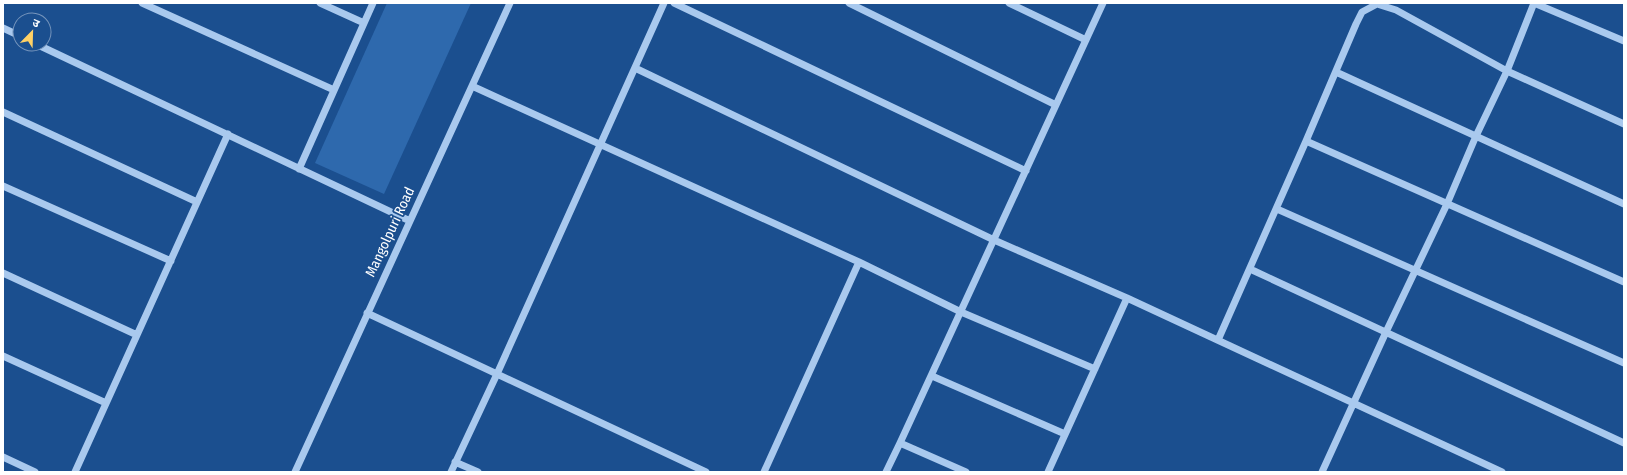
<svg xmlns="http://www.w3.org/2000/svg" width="1627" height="475" viewBox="0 0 1627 475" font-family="'Fira Sans Condensed','Noto Sans Devanagari',sans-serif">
	<rect width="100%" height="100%" fill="#1b4f8f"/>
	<path fill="#2e69ad" d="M387 3H471L384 194 315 163Z"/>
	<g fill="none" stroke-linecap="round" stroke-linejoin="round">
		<path stroke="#a9c9ee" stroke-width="7" d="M142 3 334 90
			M320 3 364 23
			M674 3 1026 171
			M849 3 1056 105
			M1009 3 1086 40
			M1534 3 1624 41
			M3 28 20 36
			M36 44 410 221
			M635 68 994 240 1127 298 1502 472
			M1336 72 1624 204
			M472 86 859 262 961 312 1095 369
			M3 112 197 202
			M1306 141 1624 282
			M299 169 373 3
			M3 186 171 261
			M1277 209 1624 363
			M1250 269 1624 443
			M3 273 137 335
			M367 313 706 472
			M1218 340 1306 141 1356 24 1362 12 1377 4 1396 10 1507 71 1624 124
			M3 356 106 403
			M932 376 1065 434
			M900 443 966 472
			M3 457 35 472
			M455 462 478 472
			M75 472 228 134
			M295 472 510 3
			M451 472 497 374 664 3
			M764 472 859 262
			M886 472 900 443 1103 3
			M1048 472 1127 298
			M1322 472 1386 332 1447 204 1476 136 1507 71 1534 3"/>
	</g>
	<g text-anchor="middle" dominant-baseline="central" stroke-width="3.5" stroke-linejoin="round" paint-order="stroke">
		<g font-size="14" fill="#fff" stroke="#1b4f8f">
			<text transform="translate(390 232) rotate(-65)">Mangolpuri Road</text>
		</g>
	</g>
	<rect width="1627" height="475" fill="none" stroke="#ffffff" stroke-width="8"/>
	<g transform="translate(32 32) rotate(23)"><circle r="19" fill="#1b4f8f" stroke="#7695bc"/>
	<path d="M0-3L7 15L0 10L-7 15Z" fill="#ffd166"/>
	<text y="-6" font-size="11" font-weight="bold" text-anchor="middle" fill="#ffffff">उ</text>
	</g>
</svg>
